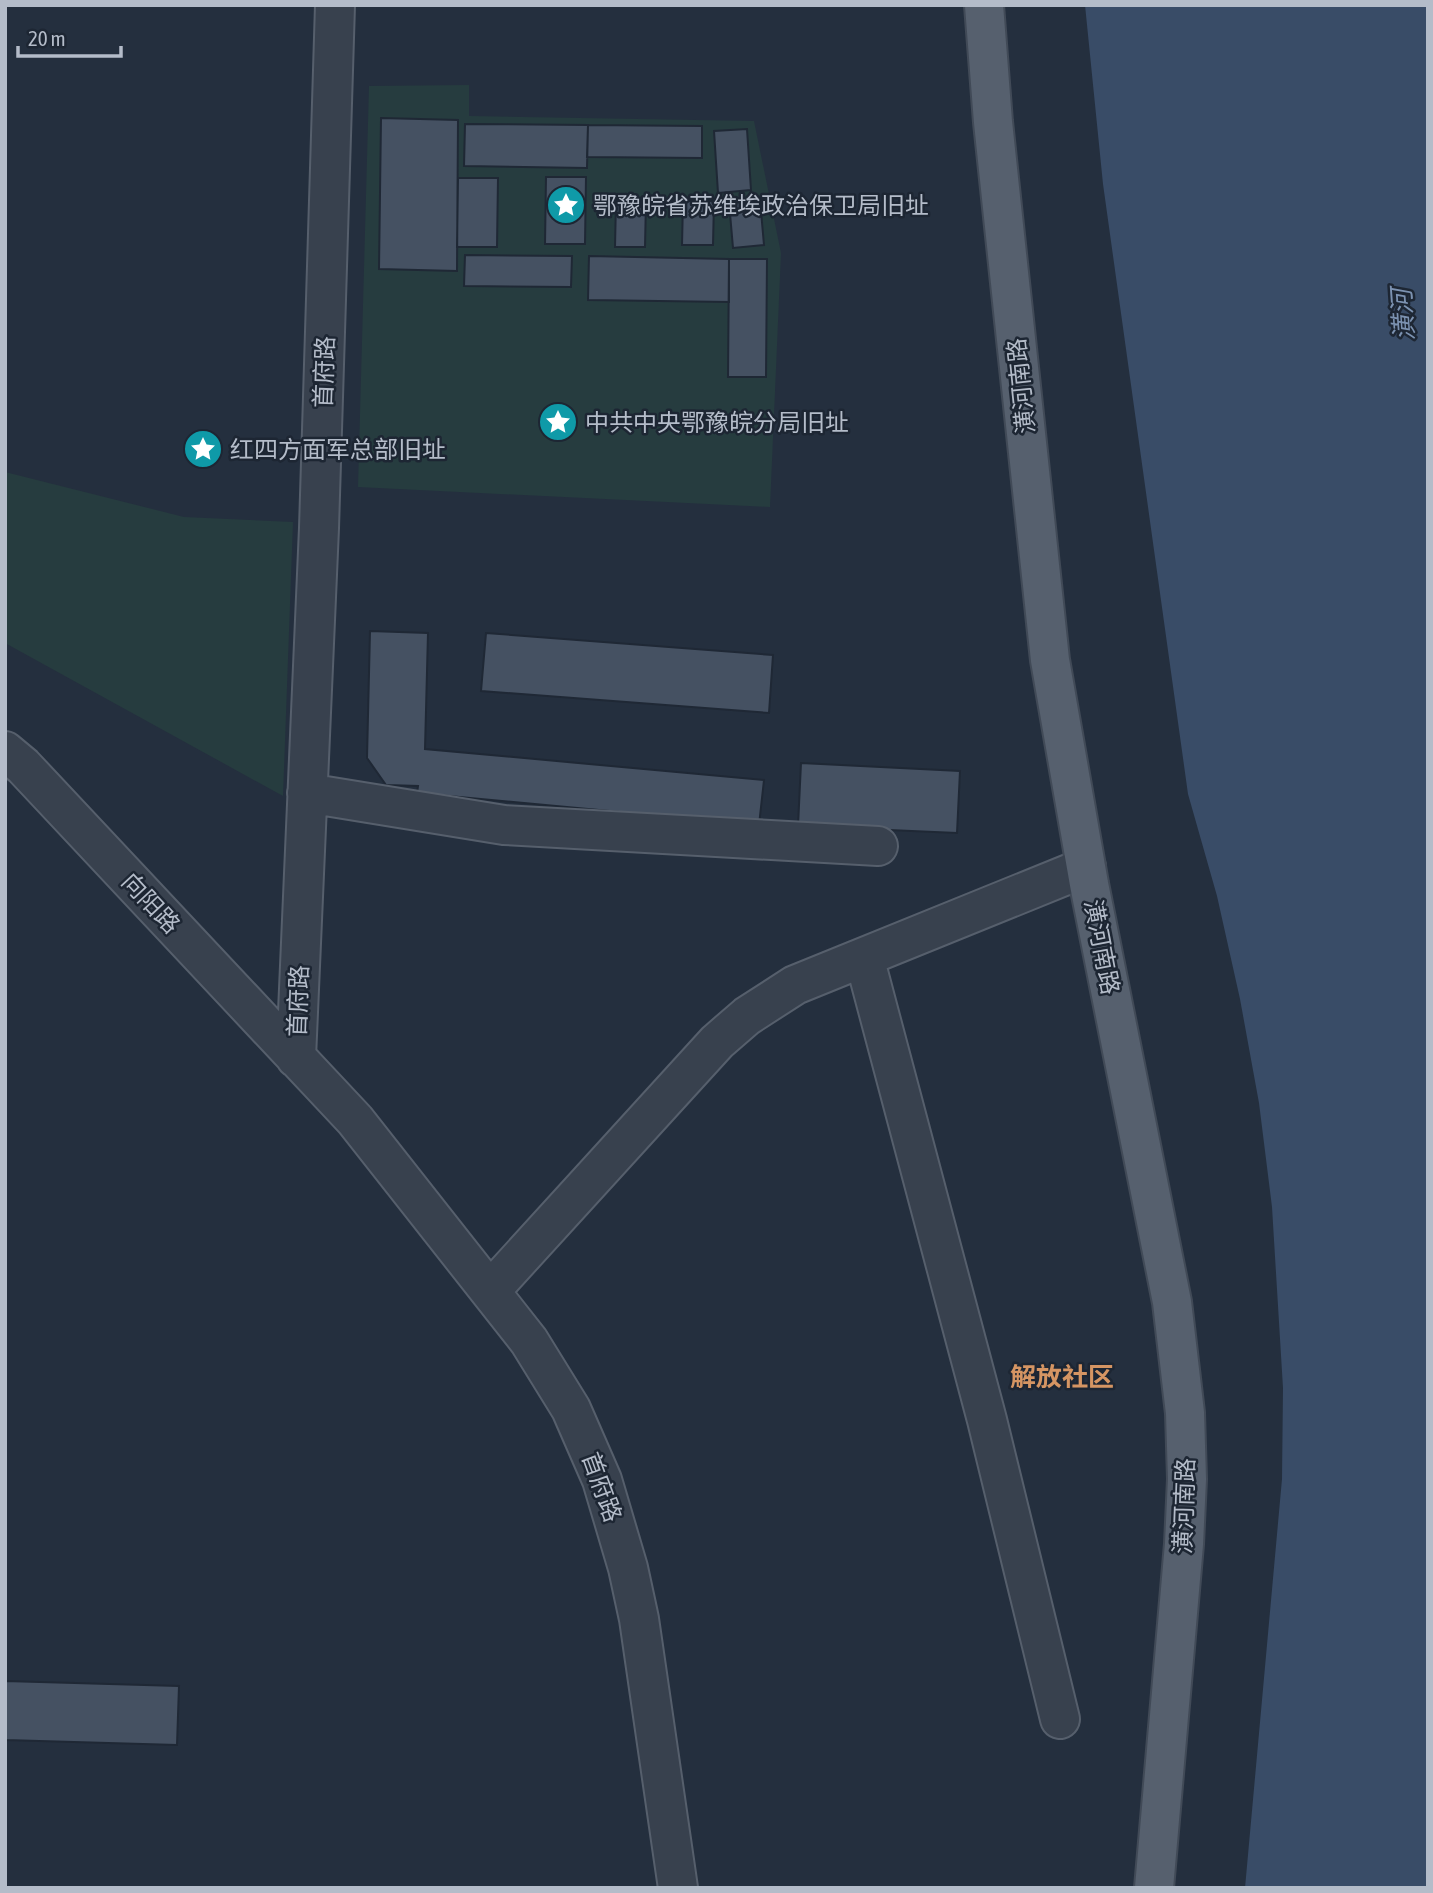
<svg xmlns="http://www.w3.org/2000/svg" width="1433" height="1893" viewBox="0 0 1433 1893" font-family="'Asap Condensed','Noto Sans SC',sans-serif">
	<rect width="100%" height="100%" fill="#242f3e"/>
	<path fill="#263c3f" d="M469 85V116L754 121 781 253 770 507 358 487 369 86Z
		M5 472 184 517 293 522 283 796 5 643Z"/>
	<path fill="#394c67" d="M1085 5H1428V1888H1245L1282 1479 1283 1388 1272 1207 1259 1103 1240 999 1217 896 1188 794 1103 184Z"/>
	<path fill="#455162" stroke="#1f2835" stroke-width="2" d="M381 118 458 120 457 271 379 269Z
		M465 124 588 125 587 168 464 166Z
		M588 125 702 126V158L587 157Z
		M747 129 751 190 718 193 714 131Z
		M546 177H586L585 244H545Z
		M458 178H498L497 247H457Z
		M760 200 764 245 733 248 729 202Z
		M616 201H646L645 247H615Z
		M683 201H714L713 245H682Z
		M465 255 572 256 571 287 464 286Z
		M589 256 729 259V302L588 300Z
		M729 259H767L766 377H728Z
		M370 631 428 633 425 749 764 780 759 825 417 793 418 786 386 785 367 758Z
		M486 633 773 655 769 713 481 691Z
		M801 763 960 771 957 833 798 826Z
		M5 1681 179 1686 177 1745 5 1740Z"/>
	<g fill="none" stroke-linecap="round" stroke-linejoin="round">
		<defs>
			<path id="minor" d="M5 751 23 766 355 1120 529 1341 571 1409 602 1480 628 1568 639 1619 678 1888
				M307 793 504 825 878 846
				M864 957 987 1420 1060 1719
				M296 1058 319 528 335 5
				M490 1291 717 1042 747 1016 795 985 1086 867"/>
			<path id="major" d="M984 5 993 122 1050 660 1089 884 1172 1302 1185 1413 1187 1479 1184 1544 1154 1888"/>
		</defs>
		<use href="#minor" stroke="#565f6c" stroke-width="42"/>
		<use href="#major" stroke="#414a57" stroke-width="42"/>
		<use href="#minor" stroke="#38414e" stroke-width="38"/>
		<use href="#major" stroke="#56606e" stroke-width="38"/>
	</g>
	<defs>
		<symbol id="sight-disc" viewBox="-11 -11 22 22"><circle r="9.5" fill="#0f9aa8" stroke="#1d2633"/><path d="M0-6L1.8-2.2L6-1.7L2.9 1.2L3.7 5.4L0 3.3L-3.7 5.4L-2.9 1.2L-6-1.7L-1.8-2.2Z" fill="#fff"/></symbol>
	</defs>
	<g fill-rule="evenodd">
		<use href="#sight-disc" x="544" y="183" width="44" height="44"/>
		<use href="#sight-disc" x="536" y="400" width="44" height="44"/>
		<use href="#sight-disc" x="181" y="427" width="44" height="44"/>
	</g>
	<g text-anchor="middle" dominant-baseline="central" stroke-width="5" stroke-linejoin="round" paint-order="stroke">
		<g font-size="24" fill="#b4bcc9" stroke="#1d2633" text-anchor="start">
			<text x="593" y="205">鄂豫皖省苏维埃政治保卫局旧址</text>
			<text x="585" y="422">中共中央鄂豫皖分局旧址</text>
			<text x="230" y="449">红四方面军总部旧址</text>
		</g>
		<g font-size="24" fill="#b4bcc9" stroke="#1d2633">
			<text transform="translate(324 372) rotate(-88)">首府路</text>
			<text transform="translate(1021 386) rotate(-96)">潢河南路</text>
			<text transform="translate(151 903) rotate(47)">向阳路</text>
			<text transform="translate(1102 947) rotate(79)">潢河南路</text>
			<text transform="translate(298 1001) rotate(-88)">首府路</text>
			<text transform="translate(602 1487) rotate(70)">首府路</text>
			<text transform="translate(1184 1506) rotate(-88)">潢河南路</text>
		</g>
		<g font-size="26" font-style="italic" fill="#7c92b1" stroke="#1d2633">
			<text transform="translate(1403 315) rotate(-94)">潢河</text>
		</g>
		<g font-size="26" font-weight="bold" fill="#d59563" stroke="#1d2633">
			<text x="1062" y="1377">解放社区</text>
		</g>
	</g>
	<rect width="1433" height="1893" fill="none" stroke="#b4bcc9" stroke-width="14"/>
	<path d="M18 46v10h103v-10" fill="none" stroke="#b4bcc9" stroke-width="3.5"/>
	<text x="28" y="46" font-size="21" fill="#b4bcc9" stroke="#1d2633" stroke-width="5" paint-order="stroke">20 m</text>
</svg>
